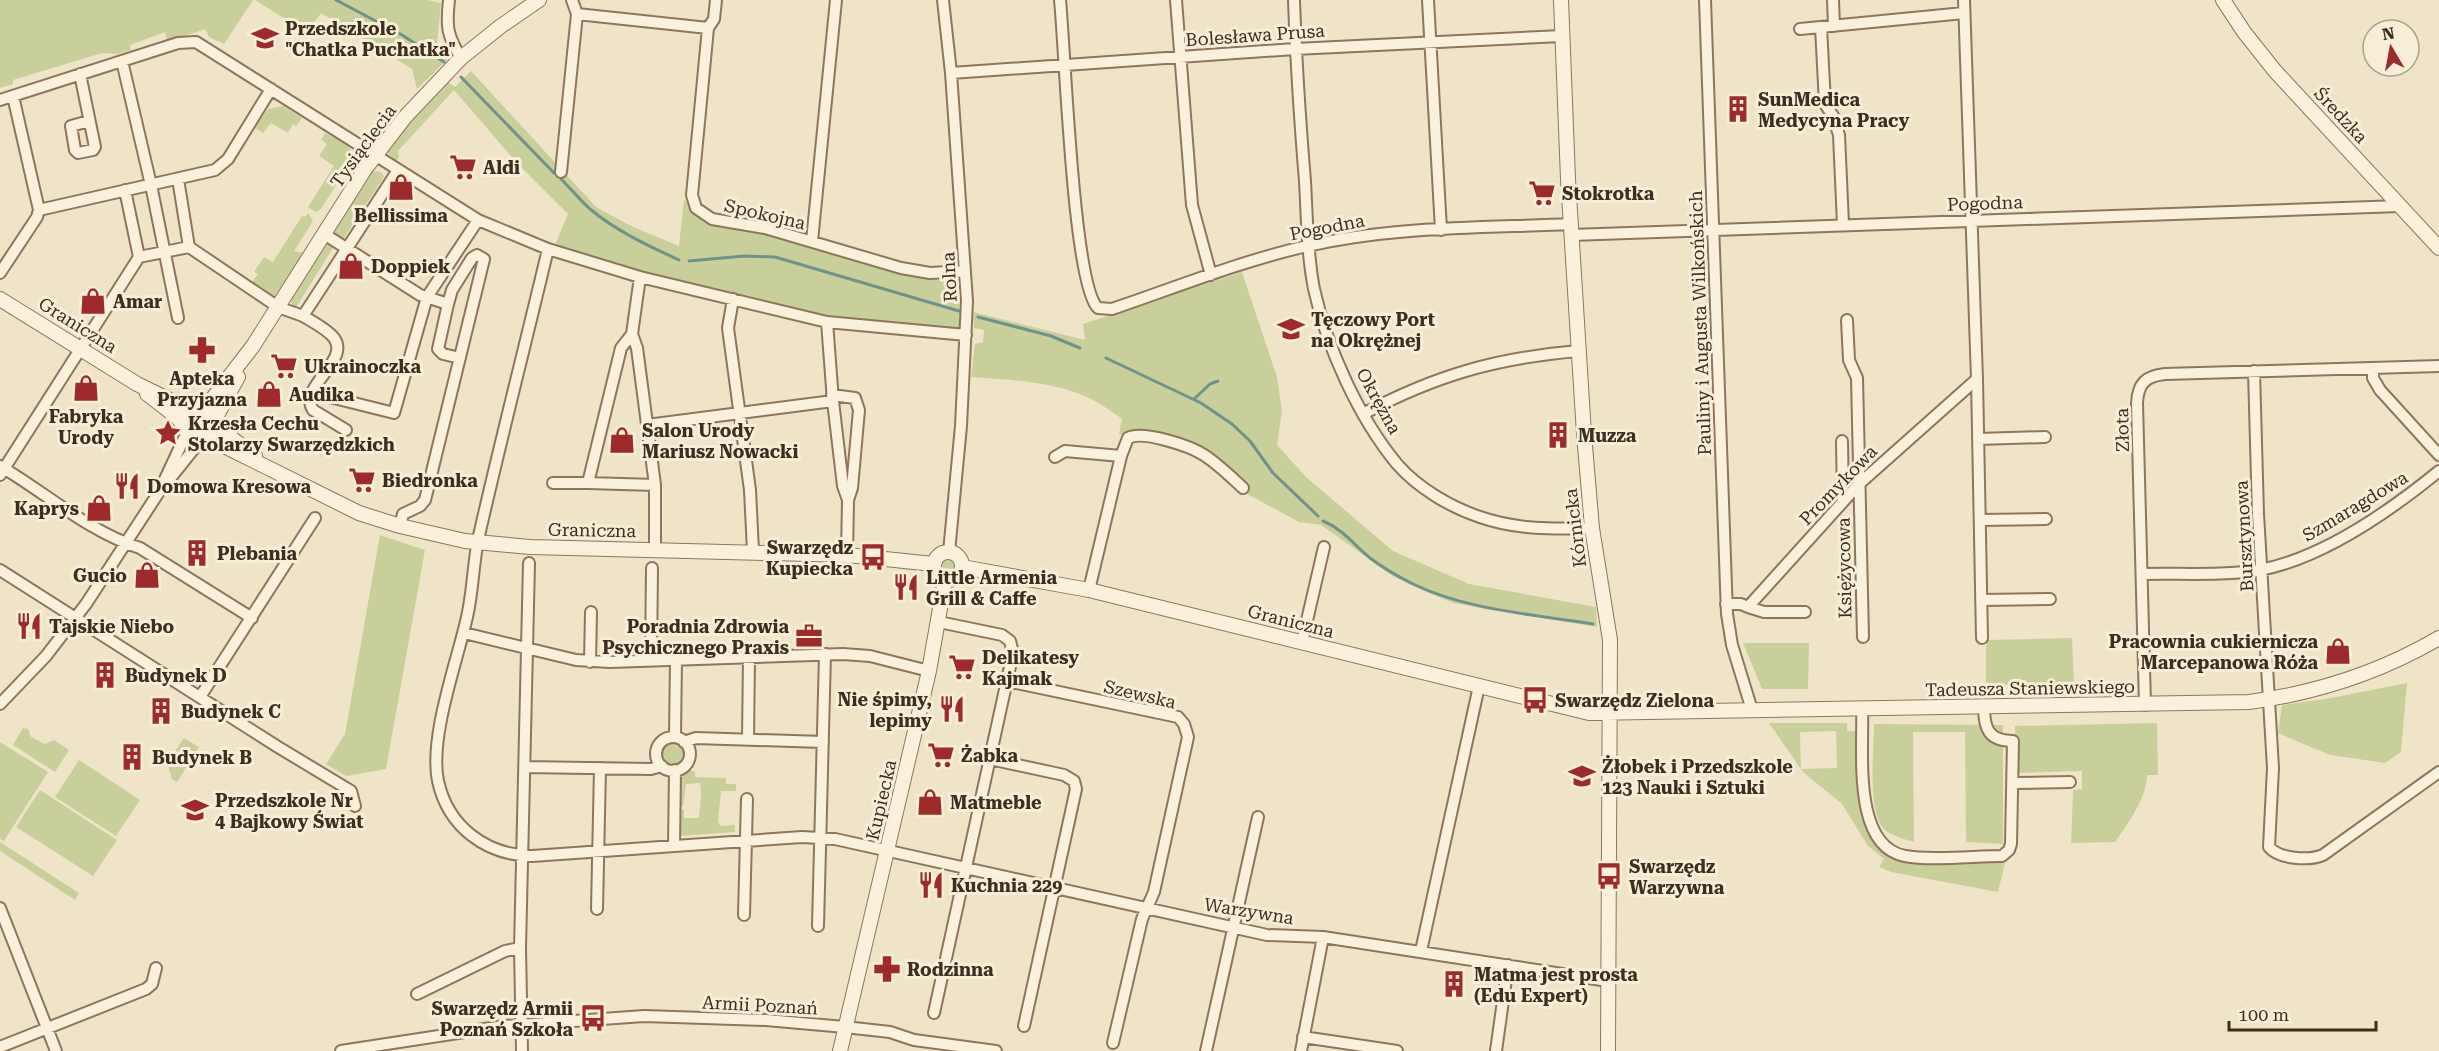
<svg xmlns="http://www.w3.org/2000/svg" width="2439" height="1051" viewBox="0 0 2439 1051" font-family="'Roboto Serif',serif">
	<rect width="100%" height="100%" fill="#f0e4c8"/>
	<path fill="#c9cf9b" fill-rule="evenodd" d="M0 0H253L224 44 209 37 205 29 168 42 165 32 130 45 131 50 117 54 102 53 13 80V84L0 88Z
		M255 0H428L441 3 437 44 449 58 417 89 412 69 321 13 307 33Z
		M471 71 596 207 633 227 679 246 684 199 698 218C719 222 740 225 761 231 826 249 890 280 958 279L961 330 826 316 639 272 555 245 568 214 516 162 454 90 398 151 399 157 396 162 387 152 391 143 446 80 455 87Z
		M283 106 302 118 296 126 293 124 288 133 271 123 263 133 255 128 268 109Z
		M325 133C336 139 356 146 353 160L363 161 354 176 343 174 321 209 316 212 308 207 334 166 319 156 327 144 321 140Z
		M377 171 382 173 384 177 344 238 335 237 334 228 370 172Z
		M308 213 313 221 294 251 305 253 273 299 250 285 258 274 254 272 264 257 273 262 302 216 305 217Z
		M329 243 333 248 297 306 294 307 291 302V297L324 245Z
		M1242 272 1277 377 1282 411 1277 445 1306 477 1393 551 1469 584 1596 607 1597 627 1453 603 1422 590 1393 576 1321 525 1299 522 1236 488 1198 457 1119 434 1122 419C1112 412 1102 404 1091 399 1055 381 1010 380 971 377L975 344 983 342 984 330 974 328 973 312 1085 340 1083 324Z
		M380 535 425 550 386 769 346 776 326 764 345 734Z
		M939 566a9 9 0 1 1 18 0a9 9 0 1 1-18 0Z
		M2072 638 2074 684 1986 685V640Z
		M1743 643H1809L1808 689H1762Z
		M2407 683 2401 752 2385 763 2330 755 2278 733 2282 705 2331 698Z
		M1769 723H1847V731H1860L1859 787 1861 813 1867 828 1876 841 1922 860 2006 859 1998 892 1891 872 1879 867 1884 859 1868 846 1842 804 1803 772ZM1836 731 1837 768 1801 769 1800 732Z
		M2157 723 2158 775H2147C2147 797 2128 824 2115 842L2071 843 2073 790 2082 789V771L2016 773 2015 726Z
		M1874 724 2003 725V844L1966 842 1965 732H1913L1914 842C1904 839 1892 836 1884 829 1867 812 1874 748 1874 724Z
		M23 728 28 729 31 737 45 744 54 740 69 750 55 772 13 745Z
		M184 738 199 747 177 782 172 779 167 763Z
		M660 754a13 13 0 1 1 26 0a13 13 0 1 1-26 0Z
		M0 742 48 772 4 841 0 839Z
		M79 760 140 800 116 836 55 797Z
		M686 771H695V777L726 778V784H736V791H721L718 821 720 826 735 825V832L679 836V809L684 810V818H699C700 805 702 796 700 783L686 784 683 806H679L680 778Z
		M40 790 117 840 93 876 16 827Z
		M0 842 79 893 75 900 0 851Z"/>
	<g fill="none" stroke-linecap="round" stroke-linejoin="round">
		<path stroke="#6f938a" stroke-width="3" d="M336 0 402 35 444 62
			M461 77 554 173
			M561 179C571 189 580 200 590 209 616 231 649 246 679 260
			M689 261 744 256 775 257 959 311
			M978 317 1051 336 1080 348
			M1106 358 1201 403 1232 424 1250 441 1273 473 1318 516
			M1194 399 1210 384 1218 381
			M1323 521C1343 529 1354 545 1370 558 1383 568 1399 577 1413 584 1469 611 1534 614 1593 624"/>
		<defs>
			<path id="minor" d="M449 0C446 27 447 35 461 58
				M716 0 714 19 708 28 692 195 696 208 712 219 765 228 901 268 930 273 965 271
				M943 0 951 73 967 301 961 426 949 552
				M1060 0C1065 48 1073 286 1098 308L1112 309C1177 287 1241 261 1307 246 1393 226 1483 228 1571 224
				M1176 0 1192 205 1211 275
				M1294 0C1296 60 1300 121 1305 181 1307 216 1307 254 1314 289 1327 348 1359 418 1397 464 1418 488 1450 507 1480 517 1517 530 1554 529 1592 528
				M1428 0 1441 230
				M1705 0 1727 614 1732 645 1752 710
				M1833 0 1834 26
				M1964 0 1977 379 1982 638
				M577 14 708 28
				M1821 27 1825 104 1833 116 1839 135 1843 224
				M1800 29 1964 13
				M122 61 151 185 178 318
				M951 73 1295 49 1562 36
				M80 74 95 147 93 150 78 153 75 150 71 126 89 121
				M0 100 178 43 196 42 478 220 548 249 640 277 827 322 966 335
				M561 172 577 14 572 0
				M178 179 189 247 278 307 303 316 398 170
				M39 210 215 170 228 159 271 89
				M324 234 420 295 448 304 452 290 472 258 477 255 484 259 425 500 420 506 403 514 400 526
				M1571 235 2400 206
				M812 241 836 0
				M548 249C525 346 500 443 478 540 473 565 473 591 467 617 457 662 429 737 438 781 448 827 486 855 532 856L802 837 835 839 1267 935 1323 937 1608 981
				M139 257 189 247
				M0 273 37 217 39 210 13 96
				M640 277 632 334 637 348 655 485V550
				M733 299 728 328 750 490 753 551
				M448 304 438 349 443 354 460 358
				M303 316C313 322 327 329 334 338 351 361 298 386 313 410L346 430
				M1847 320 1849 360 1857 378 1863 637
				M827 322 833 401 843 486 848 500
				M632 334 621 348 588 483 655 485
				M2373 368V378L2380 390 2439 455
				M2254 371 2258 514 2273 768 2269 847C2279 859 2309 861 2323 855L2439 772
				M832 395 855 398 859 410 852 488 848 500 847 555
				M330 397 394 413 427 297 478 220
				M1363 414C1436 375 1497 358 1578 351
				M647 425 833 401
				M1978 439 2045 437
				M1842 441 1843 501
				M1055 457 1065 451 1121 456
				M0 466C46 493 89 532 140 548L252 618
				M0 475 139 257 125 190
				M553 483H588
				M165 485 201 440
				M1980 520 2046 519
				M0 570 278 747 351 791 355 806
				M2142 574C2179 573 2224 576 2260 570 2323 558 2390 511 2439 471
				M1089 590 1121 456 1128 438C1143 430 1190 446 1204 455 1218 464 1231 477 1243 488
				M1981 600 2050 599
				M1726 604H1741L1748 607 1859 484 1977 379
				M1748 607 1764 612H1805
				M464 633 576 660 610 662 843 654 870 656 929 671
				M1302 642 1324 547
				M651 661 652 568
				M590 662 591 612
				M1007 681 1178 717 1184 724 1188 737 1154 892 1142 919 1113 1043
				M200 697 315 518
				M0 704 46 656 86 604 159 492 187 432
				M2145 705 2137 403C2138 383 2146 376 2165 374L2439 366
				M1862 708C1864 748 1851 846 1905 856 1930 861 1975 856 2002 856L2009 850 2011 844 2013 741C1989 741 1984 729 1984 707
				M675 737 676 660
				M656 754a17 17 0 1 1 34 0a17 17 0 1 1-34 0Z
				M748 739 749 657
				M684 742 696 738 823 742
				M990 759 1064 775 1074 781 1076 789 1024 1026
				M525 767 651 769 662 766
				M2013 783 2070 782
				M674 846 675 770
				M0 908 56 1051
				M597 909 600 768
				M744 915 747 799
				M818 926 825 654
				M1421 951 1479 686
				M417 994 505 951 520 948
				M934 1013 1013 653 1010 641 1002 635 939 622
				M1303 1037 1397 1051
				M0 1047 146 989 152 984 156 968
				M341 1051 504 1026 644 1016 766 1020 845 1027 890 1032 914 1040 996 1051
				M522 1051 520 948 529 563
				M1206 1051 1258 817
				M1301 1051 1323 937
				M1496 1051 1508 965"/>
			<path id="tertiary" d="M1561 0 1568 179 1584 434 1592 528 1610 640 1608 1051
				M2223 0 2244 32 2275 71 2439 248
				M0 299 137 384 186 408 198 410
				M147 394 177 417 185 428
				M202 409 213 398 253 346 365 169 405 117 461 58 501 26 539 0
				M185 425a15 15 0 1 1 30 0a15 15 0 1 1-30 0Z
				M215 419 238 377
				M216 423 222 431 255 456
				M205 439 214 441 359 513 400 526 465 541 530 547 847 555 933 564
				M934 566a14 14 0 1 1 28 0a14 14 0 1 1-28 0Z
				M962 567 1089 590 1589 713 2249 702C2317 693 2379 673 2439 638
				M840 1051 929 671 945 580"/>
		</defs>
		<use href="#minor" stroke="#8d765c" stroke-width="14"/>
		<use href="#tertiary" stroke="#8d765c" stroke-width="16"/>
		<use href="#minor" stroke="#faf1dc" stroke-width="10"/>
		<use href="#tertiary" stroke="#faf1dc" stroke-width="14"/>
	</g>
	<defs>
		<symbol id="school-bare" viewBox="-9 -9 18 18"><path d="M0-5L7-2L0 1L-7-2ZM-4 1L0 2.5L4 1V4Q0 6-4 4Z" fill="#9e2a2b" stroke="#f7eed8" stroke-width="2.5" paint-order="stroke"/></symbol>
		<symbol id="building-bare" viewBox="-9 -9 18 18"><path d="M-4-6H4V6H1V3H-1V6H-4ZM-2.5-4.3h1.7v1.8h-1.7ZM.8-4.3h1.7v1.8H.8ZM-2.5-1h1.7V.8h-1.7ZM.8-1h1.7V.8H.8Z" fill="#9e2a2b" stroke="#f7eed8" stroke-width="2.5" paint-order="stroke"/></symbol>
		<symbol id="supermarket-bare" viewBox="-9 -9 18 18"><path d="M-6-5.5h2.5l.6 2H6L4.5 2H-2.5L-4.4-4H-6ZM-1.5 3.2a1.3 1.3 0 1 0 .1 0ZM3 3.2a1.3 1.3 0 1 0 .1 0Z" fill="#9e2a2b" stroke="#f7eed8" stroke-width="2.5" paint-order="stroke"/></symbol>
		<symbol id="shop-bare" viewBox="-9 -9 18 18"><path d="M-5-2.5h2.3a2.7 3.5 0 0 1 5.4 0H5L5.5 6h-11ZM-1.5-2.5h3a1.5 2.3 0 0 0-3 0Z" fill="#9e2a2b" stroke="#f7eed8" stroke-width="2.5" paint-order="stroke"/></symbol>
		<symbol id="pharmacy-bare" viewBox="-9 -9 18 18"><path d="M-2-6h4v4h4v4h-4v4h-4v-4h-4v-4h4Z" fill="#9e2a2b" stroke="#f7eed8" stroke-width="2.5" paint-order="stroke"/></symbol>
		<symbol id="sight-bare" viewBox="-9 -9 18 18"><path d="M0-6L1.8-2.2L6-1.7L2.9 1.2L3.7 5.4L0 3.3L-3.7 5.4L-2.9 1.2L-6-1.7L-1.8-2.2Z" fill="#9e2a2b" stroke="#f7eed8" stroke-width="2.5" paint-order="stroke"/></symbol>
		<symbol id="restaurant-bare" viewBox="-9 -9 18 18"><path d="M-5-6h1v4h1v-4h1v4h1v-4h1v5L-1.5 .5V6h-2V.5L-5-1ZM5-6V6H3V1.5H1.5Q1.5-4 5-6Z" fill="#9e2a2b" stroke="#f7eed8" stroke-width="2.5" paint-order="stroke"/></symbol>
		<symbol id="bus-bare" viewBox="-9 -9 18 18"><path d="M-5-6H5V4H4V6H2V4H-2V6H-4V4H-5ZM-3.5-4V0h7V-4ZM-3.5 1.2v1.5H-2V1.2ZM2 1.2v1.5H3.5V1.2Z" fill="#9e2a2b" stroke="#f7eed8" stroke-width="2.5" paint-order="stroke"/></symbol>
		<symbol id="office-bare" viewBox="-9 -9 18 18"><path d="M-6-3h4V-5.5h4V-3h4V5H-6ZM-1-4.5V-3h2v-1.5ZM-6 0V1H6V0Z" fill="#9e2a2b" stroke="#f7eed8" stroke-width="2.5" paint-order="stroke"/></symbol>
	</defs>
	<g fill-rule="evenodd">
		<use href="#school-bare" x="246" y="19" width="38" height="38"/>
		<use href="#building-bare" x="1719" y="90" width="38" height="38"/>
		<use href="#supermarket-bare" x="444" y="148" width="38" height="38"/>
		<use href="#shop-bare" x="382" y="168" width="38" height="38"/>
		<use href="#supermarket-bare" x="1523" y="174" width="38" height="38"/>
		<use href="#shop-bare" x="332" y="247" width="38" height="38"/>
		<use href="#shop-bare" x="74" y="282" width="38" height="38"/>
		<use href="#school-bare" x="1272" y="310" width="38" height="38"/>
		<use href="#pharmacy-bare" x="183" y="331" width="38" height="38"/>
		<use href="#supermarket-bare" x="265" y="347" width="38" height="38"/>
		<use href="#shop-bare" x="67" y="369" width="38" height="38"/>
		<use href="#shop-bare" x="250" y="375" width="38" height="38"/>
		<use href="#sight-bare" x="149" y="414" width="38" height="38"/>
		<use href="#building-bare" x="1539" y="416" width="38" height="38"/>
		<use href="#shop-bare" x="603" y="421" width="38" height="38"/>
		<use href="#supermarket-bare" x="343" y="461" width="38" height="38"/>
		<use href="#restaurant-bare" x="108" y="467" width="38" height="38"/>
		<use href="#shop-bare" x="80" y="489" width="38" height="38"/>
		<use href="#building-bare" x="178" y="534" width="38" height="38"/>
		<use href="#bus-bare" x="854" y="538" width="38" height="38"/>
		<use href="#shop-bare" x="128" y="556" width="38" height="38"/>
		<use href="#restaurant-bare" x="887" y="568" width="38" height="38"/>
		<use href="#restaurant-bare" x="10" y="607" width="38" height="38"/>
		<use href="#office-bare" x="790" y="617" width="38" height="38"/>
		<use href="#shop-bare" x="2319" y="632" width="38" height="38"/>
		<use href="#supermarket-bare" x="943" y="648" width="38" height="38"/>
		<use href="#building-bare" x="86" y="656" width="38" height="38"/>
		<use href="#bus-bare" x="1516" y="681" width="38" height="38"/>
		<use href="#restaurant-bare" x="933" y="690" width="38" height="38"/>
		<use href="#building-bare" x="142" y="692" width="38" height="38"/>
		<use href="#supermarket-bare" x="922" y="736" width="38" height="38"/>
		<use href="#building-bare" x="113" y="738" width="38" height="38"/>
		<use href="#school-bare" x="1563" y="757" width="38" height="38"/>
		<use href="#shop-bare" x="911" y="783" width="38" height="38"/>
		<use href="#school-bare" x="176" y="791" width="38" height="38"/>
		<use href="#bus-bare" x="1590" y="857" width="38" height="38"/>
		<use href="#restaurant-bare" x="912" y="866" width="38" height="38"/>
		<use href="#pharmacy-bare" x="868" y="950" width="38" height="38"/>
		<use href="#building-bare" x="1435" y="965" width="38" height="38"/>
		<use href="#bus-bare" x="574" y="999" width="38" height="38"/>
	</g>
	<g text-anchor="middle" dominant-baseline="central" stroke-width="6" stroke-linejoin="round" paint-order="stroke">
		<g font-size="18" font-weight="bold" fill="#3d2e20" stroke="#f7eed8" text-anchor="start">
			<text x="285" y="28">Przedszkole<tspan x="285" dy="21">"Chatka Puchatka"</tspan></text>
			<text x="1758" y="99">SunMedica<tspan x="1758" dy="21">Medycyna Pracy</tspan></text>
			<text x="483" y="167">Aldi</text>
			<text x="1562" y="193">Stokrotka</text>
			<text x="401" y="215" text-anchor="middle">Bellissima</text>
			<text x="371" y="266">Doppiek</text>
			<text x="113" y="301">Amar</text>
			<text x="1311" y="319">Tęczowy Port<tspan x="1311" dy="21">na Okrężnej</tspan></text>
			<text x="304" y="366">Ukrainoczka</text>
			<text x="202" y="378" text-anchor="middle">Apteka<tspan x="202" dy="21">Przyjazna</tspan></text>
			<text x="289" y="394">Audika</text>
			<text x="86" y="416" text-anchor="middle">Fabryka<tspan x="86" dy="21">Urody</tspan></text>
			<text x="188" y="423">Krzesła Cechu<tspan x="188" dy="21">Stolarzy Swarzędzkich</tspan></text>
			<text x="642" y="430">Salon Urody<tspan x="642" dy="21">Mariusz Nowacki</tspan></text>
			<text x="1578" y="435">Muzza</text>
			<text x="382" y="480">Biedronka</text>
			<text x="147" y="486">Domowa Kresowa</text>
			<text x="79" y="508" text-anchor="end">Kaprys</text>
			<text x="853" y="547" text-anchor="end">Swarzędz<tspan x="853" dy="21">Kupiecka</tspan></text>
			<text x="217" y="553">Plebania</text>
			<text x="127" y="575" text-anchor="end">Gucio</text>
			<text x="926" y="577">Little Armenia<tspan x="926" dy="21">Grill &amp; Caffe</tspan></text>
			<text x="49" y="626">Tajskie Niebo</text>
			<text x="789" y="626" text-anchor="end">Poradnia Zdrowia<tspan x="789" dy="21">Psychicznego Praxis</tspan></text>
			<text x="2318" y="641" text-anchor="end">Pracownia cukiernicza<tspan x="2318" dy="21">Marcepanowa Róża</tspan></text>
			<text x="982" y="657">Delikatesy<tspan x="982" dy="21">Kajmak</tspan></text>
			<text x="125" y="675">Budynek D</text>
			<text x="932" y="699" text-anchor="end">Nie śpimy,<tspan x="932" dy="21">lepimy</tspan></text>
			<text x="1555" y="700">Swarzędz Zielona</text>
			<text x="181" y="711">Budynek C</text>
			<text x="961" y="755">Żabka</text>
			<text x="152" y="757">Budynek B</text>
			<text x="1602" y="766">Żłobek i Przedszkole<tspan x="1602" dy="21">123 Nauki i Sztuki</tspan></text>
			<text x="215" y="800">Przedszkole Nr<tspan x="215" dy="21">4 Bajkowy Świat</tspan></text>
			<text x="950" y="802">Matmeble</text>
			<text x="1629" y="866">Swarzędz<tspan x="1629" dy="21">Warzywna</tspan></text>
			<text x="951" y="885">Kuchnia 229</text>
			<text x="907" y="969">Rodzinna</text>
			<text x="1474" y="974">Matma jest prosta<tspan x="1474" dy="21">(Edu Expert)</tspan></text>
			<text x="573" y="1008" text-anchor="end">Swarzędz Armii<tspan x="573" dy="21">Poznań Szkoła</tspan></text>
		</g>
		<g font-size="18" fill="#3d2e20" stroke="#f7eed8">
			<text transform="translate(1255 35) rotate(-4)">Bolesława Prusa</text>
			<text transform="translate(2341 115) rotate(47)">Średzka</text>
			<text transform="translate(363 146) rotate(-54)">Tysiąclecia</text>
			<text transform="translate(1985 203) rotate(-2)">Pogodna</text>
			<text transform="translate(765 214) rotate(13)">Spokojna</text>
			<text transform="translate(1327 227) rotate(-11)">Pogodna</text>
			<text transform="translate(949 277) rotate(-93)">Rolna</text>
			<text transform="translate(1700 323) rotate(-92)">Pauliny i Augusta Wilkońskich</text>
			<text transform="translate(78 325) rotate(32)">Graniczna</text>
			<text transform="translate(1379 401) rotate(61)">Okrężna</text>
			<text transform="translate(2122 430) rotate(-91)">Złota</text>
			<text transform="translate(1838 485) rotate(-46)">Promykowa</text>
			<text transform="translate(2355 506) rotate(-31)">Szmaragdowa</text>
			<text transform="translate(1575 528) rotate(-97)">Kórnicka</text>
			<text transform="translate(592 530) rotate(1)">Graniczna</text>
			<text transform="translate(2244 536) rotate(-93)">Bursztynowa</text>
			<text transform="translate(1844 568) rotate(-91)">Księżycowa</text>
			<text transform="translate(1291 621) rotate(14)">Graniczna</text>
			<text transform="translate(2030 688) rotate(-1)">Tadeusza Staniewskiego</text>
			<text transform="translate(1140 694) rotate(13)">Szewska</text>
			<text transform="translate(881 800) rotate(-77)">Kupiecka</text>
			<text transform="translate(1249 911) rotate(9)">Warzywna</text>
			<text transform="translate(760 1005) rotate(3)">Armii Poznań</text>
		</g>
	</g>
	<g transform="translate(2391 48) rotate(350)"><circle r="28" fill="#f7eed8" stroke="#ada18e" stroke-width="1.5"/>
	<path d="M0-4.5L10 22L0 15L-10 22Z" fill="#9e2a2b"/>
	<text y="-9" font-size="16" font-weight="bold" text-anchor="middle" fill="#3d2e20">N</text>
	</g>
	<path d="M2229 1021v9h147v-9" fill="none" stroke="#3d2e20" stroke-width="3"/>
	<text x="2238" y="1021" font-size="18" fill="#3d2e20" stroke="#f7eed8" stroke-width="4.5" paint-order="stroke">100 m</text>
</svg>
